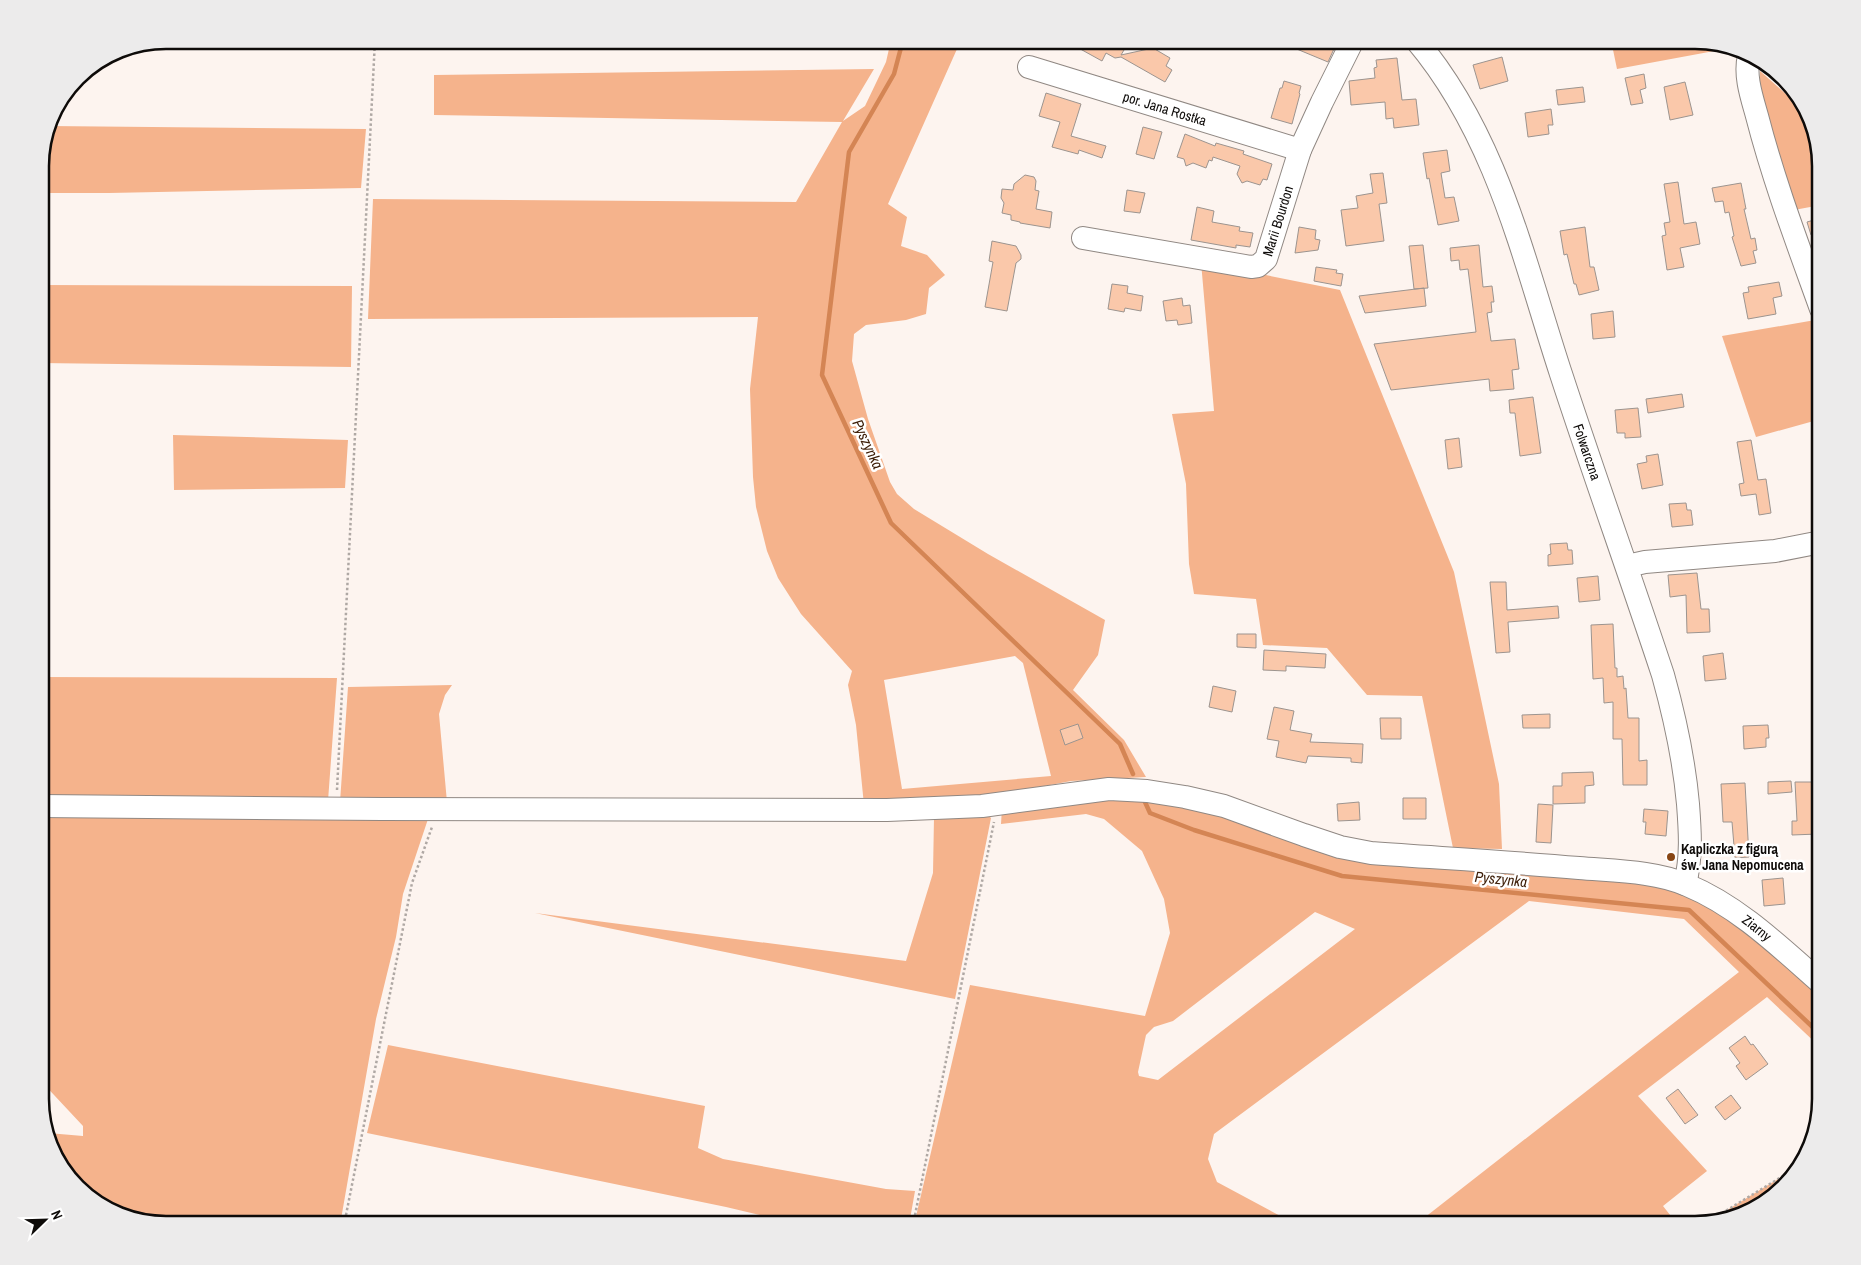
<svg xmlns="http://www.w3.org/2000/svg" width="1861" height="1265" viewBox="0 0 1861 1265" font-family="'Archivo Narrow',sans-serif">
	<rect width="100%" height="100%" fill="#fdf4ef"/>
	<path fill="#f5b38c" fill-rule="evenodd" d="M891 40H961L888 204 907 217 901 246 927 255 945 275 929 288 926 314 906 320 866 325 854 334 852 361 868 419 890 482 897 494 914 509 988 554 1105 620 1098 655 1073 690 1124 740 1146 777 1071 781 1003 794 864 805 856 725 848 685 852 671 801 614 778 578 767 551 756 507 753 477 750 389 758 317 368 319 373 199 796 202 842 122 434 115V75L874 69 843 121 865 106 886 62ZM1015 656 1023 663 1051 776 902 789 884 680Z
		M1611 40H1695L1725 49 1617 69Z
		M1760 71 1807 113 1821 165V205L1794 210 1760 94Z
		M48 126 366 129 361 188 109 193H40V158Z
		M1201 262 1340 290 1454 572 1499 784 1502 849 1453 848 1422 696 1367 695 1327 648 1263 645 1256 599 1194 594 1189 564 1186 484 1172 414 1214 411Z
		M40 285 352 286 351 367 40 363Z
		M1821 319V419L1756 437 1722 336Z
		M173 435 348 440 345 488 174 490Z
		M40 677 337 678 328 801 40 798Z
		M452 685 445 695 439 714 447 802H340L348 687Z
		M1106 798 1173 803 1232 819 1305 846 1648 883 1699 901 1745 929 1821 996V1048L1767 997 1638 1096 1707 1171 1663 1206 1678 1225H1415L1739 972 1684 919 1529 901 1214 1134 1208 1159 1217 1182 1297 1225H914L970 985 1145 1016 1170 933 1164 899 1142 851 1104 819 1086 814 1001 824 1002 808ZM1315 912 1355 929 1158 1080 1139 1076 1138 1072 1146 1035 1154 1027 1173 1021Z
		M986 813 991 818 955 999 535 913 906 961 933 873 934 817Z
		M40 814 429 816 403 894 396 937 376 1019 340 1225H166L113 1209 107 1204 105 1205 107 1207 96 1204 57 1162 48 1133 83 1136V1126L40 1080Z
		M388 1045 705 1106 698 1148 723 1159 886 1189 915 1191 909 1225H801L726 1207 367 1133Z
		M1801 1165 1800 1169 1758 1208 1709 1221Z"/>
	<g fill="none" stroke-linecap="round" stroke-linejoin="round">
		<path stroke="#d48554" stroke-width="4.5" d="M903 40 894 74 849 152 822 375 891 523 1120 744 1133 774
			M1145 802 1150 813 1194 830 1342 876 1689 910 1821 1035"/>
	</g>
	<path fill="#fac8aa" stroke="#9c948f" d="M1064 40H1130L1121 55 1153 48 1170 58 1166 66 1172 70 1165 82 1121 57 1115 58 1106 53 1102 61Z
		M1275 40H1338L1328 62Z
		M1502 57 1508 81 1480 89 1473 65Z
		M1397 58 1402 100 1416 99 1419 125 1394 128 1393 118 1386 119 1385 102 1351 105 1349 81 1375 78 1374 68 1377 67 1376 60Z
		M1644 74 1646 88 1640 90 1643 103 1631 105 1625 78Z
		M1284 81 1301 86 1299 93 1300 94 1292 124 1271 118 1280 88H1282Z
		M1685 82 1693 115 1670 120 1664 87Z
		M1583 87 1585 102 1558 105 1556 90Z
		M1046 93 1081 104 1071 136 1106 146 1102 158 1079 150 1078 154 1052 147 1060 122 1039 116Z
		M1551 109 1553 125H1548L1549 134 1528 137 1525 113Z
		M1143 127 1162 132 1154 159 1136 154Z
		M1185 134 1215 146 1216 143 1244 151 1243 154 1272 164 1267 180 1263 179 1260 185 1247 181 1242 183 1237 174 1240 166 1213 157 1212 161 1209 160 1206 168 1193 163 1186 166 1184 159 1177 157Z
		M1447 150 1450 171 1441 173 1445 198 1454 197 1459 221 1438 225 1429 178 1427 179 1423 153Z
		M1383 173 1387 203 1379 204 1384 241 1346 246 1341 210 1358 208 1356 196 1373 193 1370 174Z
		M1025 175 1034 177 1036 181 1035 190 1039 191 1036 209 1052 212 1050 228 1020 223V222L1011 220V215L1002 213 1004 203 1001 198 1002 189 1013 190 1014 184Z
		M1678 182 1684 224 1696 222 1700 244 1680 248 1684 267 1667 270 1662 236 1666 235 1664 223 1670 222 1664 184Z
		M1741 183 1746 209H1744L1751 239 1755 238 1757 250 1753 251 1756 263 1741 266 1732 237 1734 236 1729 212 1725 213 1723 201 1715 202 1712 188Z
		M1127 190 1145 193 1140 213 1124 211Z
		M1197 207 1214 211 1212 222 1240 227 1239 231 1253 233 1250 247 1236 245V248L1191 240Z
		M1821 218V233L1811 235 1807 222Z
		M1299 227 1316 230 1315 239 1320 240 1318 250 1295 253Z
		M1585 227 1590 267H1594L1599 290 1579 295 1576 284H1574L1567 254 1564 255 1560 231Z
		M992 241 1016 246 1021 255V259L1016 263 1007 311 985 307 993 262 989 261Z
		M1423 245 1428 288 1414 289 1409 246Z
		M1479 245 1483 287 1492 286 1494 302H1491L1492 312 1487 313 1491 341 1515 339 1519 369 1512 370 1514 389 1490 391 1489 379 1391 390 1374 344 1476 332 1468 269 1460 270 1459 260 1451 261 1450 248Z
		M1316 267 1337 270 1336 273 1343 274 1341 286 1314 281Z
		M1779 282 1782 296 1773 298 1776 314 1748 319 1743 293 1749 292 1748 287Z
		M1112 284 1128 286 1127 293 1143 296 1141 311 1125 308 1124 312 1108 309Z
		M1424 288 1426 306 1365 313 1359 296Z
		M1182 298 1183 306 1190 305 1192 323 1178 325 1177 320 1166 321 1163 301Z
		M1613 311 1615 337 1593 339 1591 314Z
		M1682 394 1684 407 1648 413 1646 399Z
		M1533 397 1541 453 1520 456 1515 413H1510L1509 400Z
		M1638 408 1641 437 1625 438V433H1617L1615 410Z
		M1459 438 1462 467 1448 469 1445 440Z
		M1751 440 1758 480 1766 479 1771 513 1759 515 1756 494 1741 496 1739 484 1744 483 1737 442Z
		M1658 454 1663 485 1642 489 1637 464 1647 462 1646 456Z
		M1686 503 1687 510H1691L1693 525 1672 527 1669 504Z
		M1567 543 1568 550H1572L1573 564 1548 566V555L1551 554 1550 544Z
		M1697 573 1701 609H1709L1710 632 1687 633 1686 595 1670 597 1668 575Z
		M1598 576 1600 600 1579 602 1577 578Z
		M1490 582H1506L1507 610 1558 606 1559 618 1508 622 1510 652 1496 653Z
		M1613 624 1615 668H1617V677L1623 676 1624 689 1626 688 1628 718H1639V761L1647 760V785H1623L1622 739H1613V702L1604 703 1603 678 1593 679 1591 625Z
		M1237 634H1256V648L1237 647Z
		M1264 650 1326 654 1325 668 1286 666V671L1263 670Z
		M1723 653 1726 679 1705 681 1703 656Z
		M1213 686 1236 691 1232 712 1209 707Z
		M1274 707 1294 711 1290 730 1312 734 1310 742 1363 744 1362 763 1351 762V758L1308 756 1306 763 1276 757 1279 741 1267 739Z
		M1550 714V728H1523L1522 715Z
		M1380 718H1401V739H1381Z
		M1078 724 1083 738 1065 745 1060 730Z
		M1768 725 1769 738H1766V747L1744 749 1743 726Z
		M1593 772 1594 785 1585 786V803L1553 804V786H1562V773Z
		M1791 781 1792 792 1768 794V782Z
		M1795 782H1821V806H1817L1818 834 1792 835V821H1797Z
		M1745 783 1749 857 1735 858 1732 822H1723L1721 784Z
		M1403 798H1426V819H1403Z
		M1359 802 1360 820 1338 821 1337 804Z
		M1538 804 1553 805 1551 843 1536 842Z
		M1644 809 1668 811 1666 836 1645 834 1646 822H1643Z
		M1783 878 1785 904 1764 906 1762 880Z
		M1745 1036 1751 1045 1753 1044 1768 1064 1746 1080 1736 1066 1740 1063 1729 1048Z
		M1678 1089 1698 1115 1685 1124 1666 1098Z
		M1731 1095 1741 1108 1725 1120 1715 1107Z"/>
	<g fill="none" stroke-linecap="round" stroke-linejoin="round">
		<defs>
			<g id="minor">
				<path id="s1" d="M1416 40C1497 136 1523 258 1561 374 1594 475 1630 575 1663 675 1675 718 1684 759 1688 804 1690 830 1692 857 1685 884"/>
				<path d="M1749 56C1744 75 1752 98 1757 116 1774 182 1798 245 1821 309"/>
				<path id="s2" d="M1029 67 1300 150"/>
				<path id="s3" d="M1083 238 1251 267 1258 266 1266 259 1300 150 1322 102 1353 40"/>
				<path d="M1627 566 1645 562 1775 551 1821 542"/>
				<path id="s4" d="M40 806 382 809 887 810 982 806 1109 789 1147 791 1185 797 1224 806 1304 835 1340 847 1371 853C1440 858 1509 862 1579 868 1613 871 1656 871 1687 885 1738 906 1780 947 1821 983"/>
			</g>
		</defs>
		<use href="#minor" stroke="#908883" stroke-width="24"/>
		<path stroke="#afa8a4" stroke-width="2.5" stroke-dasharray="2.5 2.5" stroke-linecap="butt" d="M1766 69 1797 95
			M337 790 375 40
			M1709 1221 1801 1165
			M344 1225 412 883 432 827
			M913 1225 994 822"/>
		<use href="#minor" stroke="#fff" stroke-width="22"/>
	</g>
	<circle fill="#884615" stroke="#fff" stroke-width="2" cx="1671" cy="857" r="5"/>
	<g text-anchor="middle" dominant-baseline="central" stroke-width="5" stroke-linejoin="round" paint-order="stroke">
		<g font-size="14" fill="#0e0b09" stroke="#fff">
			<text stroke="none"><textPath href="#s2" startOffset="142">por. Jana Rostka</textPath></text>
			<text stroke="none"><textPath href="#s3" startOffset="228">Marii Bourdon</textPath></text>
			<text stroke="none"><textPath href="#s1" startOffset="449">Folwarczna</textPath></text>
			<text stroke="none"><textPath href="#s4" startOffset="1742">Ziarny</textPath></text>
		</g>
		<g font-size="14" font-weight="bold" fill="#0e0b09" stroke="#fff" text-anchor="start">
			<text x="1681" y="849">Kapliczka z figurą<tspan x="1681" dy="16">św. Jana Nepomucena</tspan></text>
		</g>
		<g font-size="15" font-style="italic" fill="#3f200a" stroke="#fff">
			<text transform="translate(868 444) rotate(65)">Pyszynka</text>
			<text transform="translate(1501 879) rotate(6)">Pyszynka</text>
		</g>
	</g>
	<path d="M0 0H1861V1265H0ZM166 49H1695A117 117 0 0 1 1812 166V1099A117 117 0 0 1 1695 1216H166A117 117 0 0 1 49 1099V166A117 117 0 0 1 166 49Z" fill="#ecebeb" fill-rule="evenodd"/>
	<path fill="none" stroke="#0e0b09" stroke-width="2.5" d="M166 49H1695A117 117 0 0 1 1812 166V1099A117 117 0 0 1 1695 1216H166A117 117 0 0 1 49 1099V166A117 117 0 0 1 166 49Z"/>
	<g transform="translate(45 1220) rotate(67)" stroke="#ffffff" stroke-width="4" paint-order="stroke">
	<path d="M0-4L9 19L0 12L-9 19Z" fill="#0e0b09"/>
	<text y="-8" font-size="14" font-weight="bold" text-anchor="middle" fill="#0e0b09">N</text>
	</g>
</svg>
